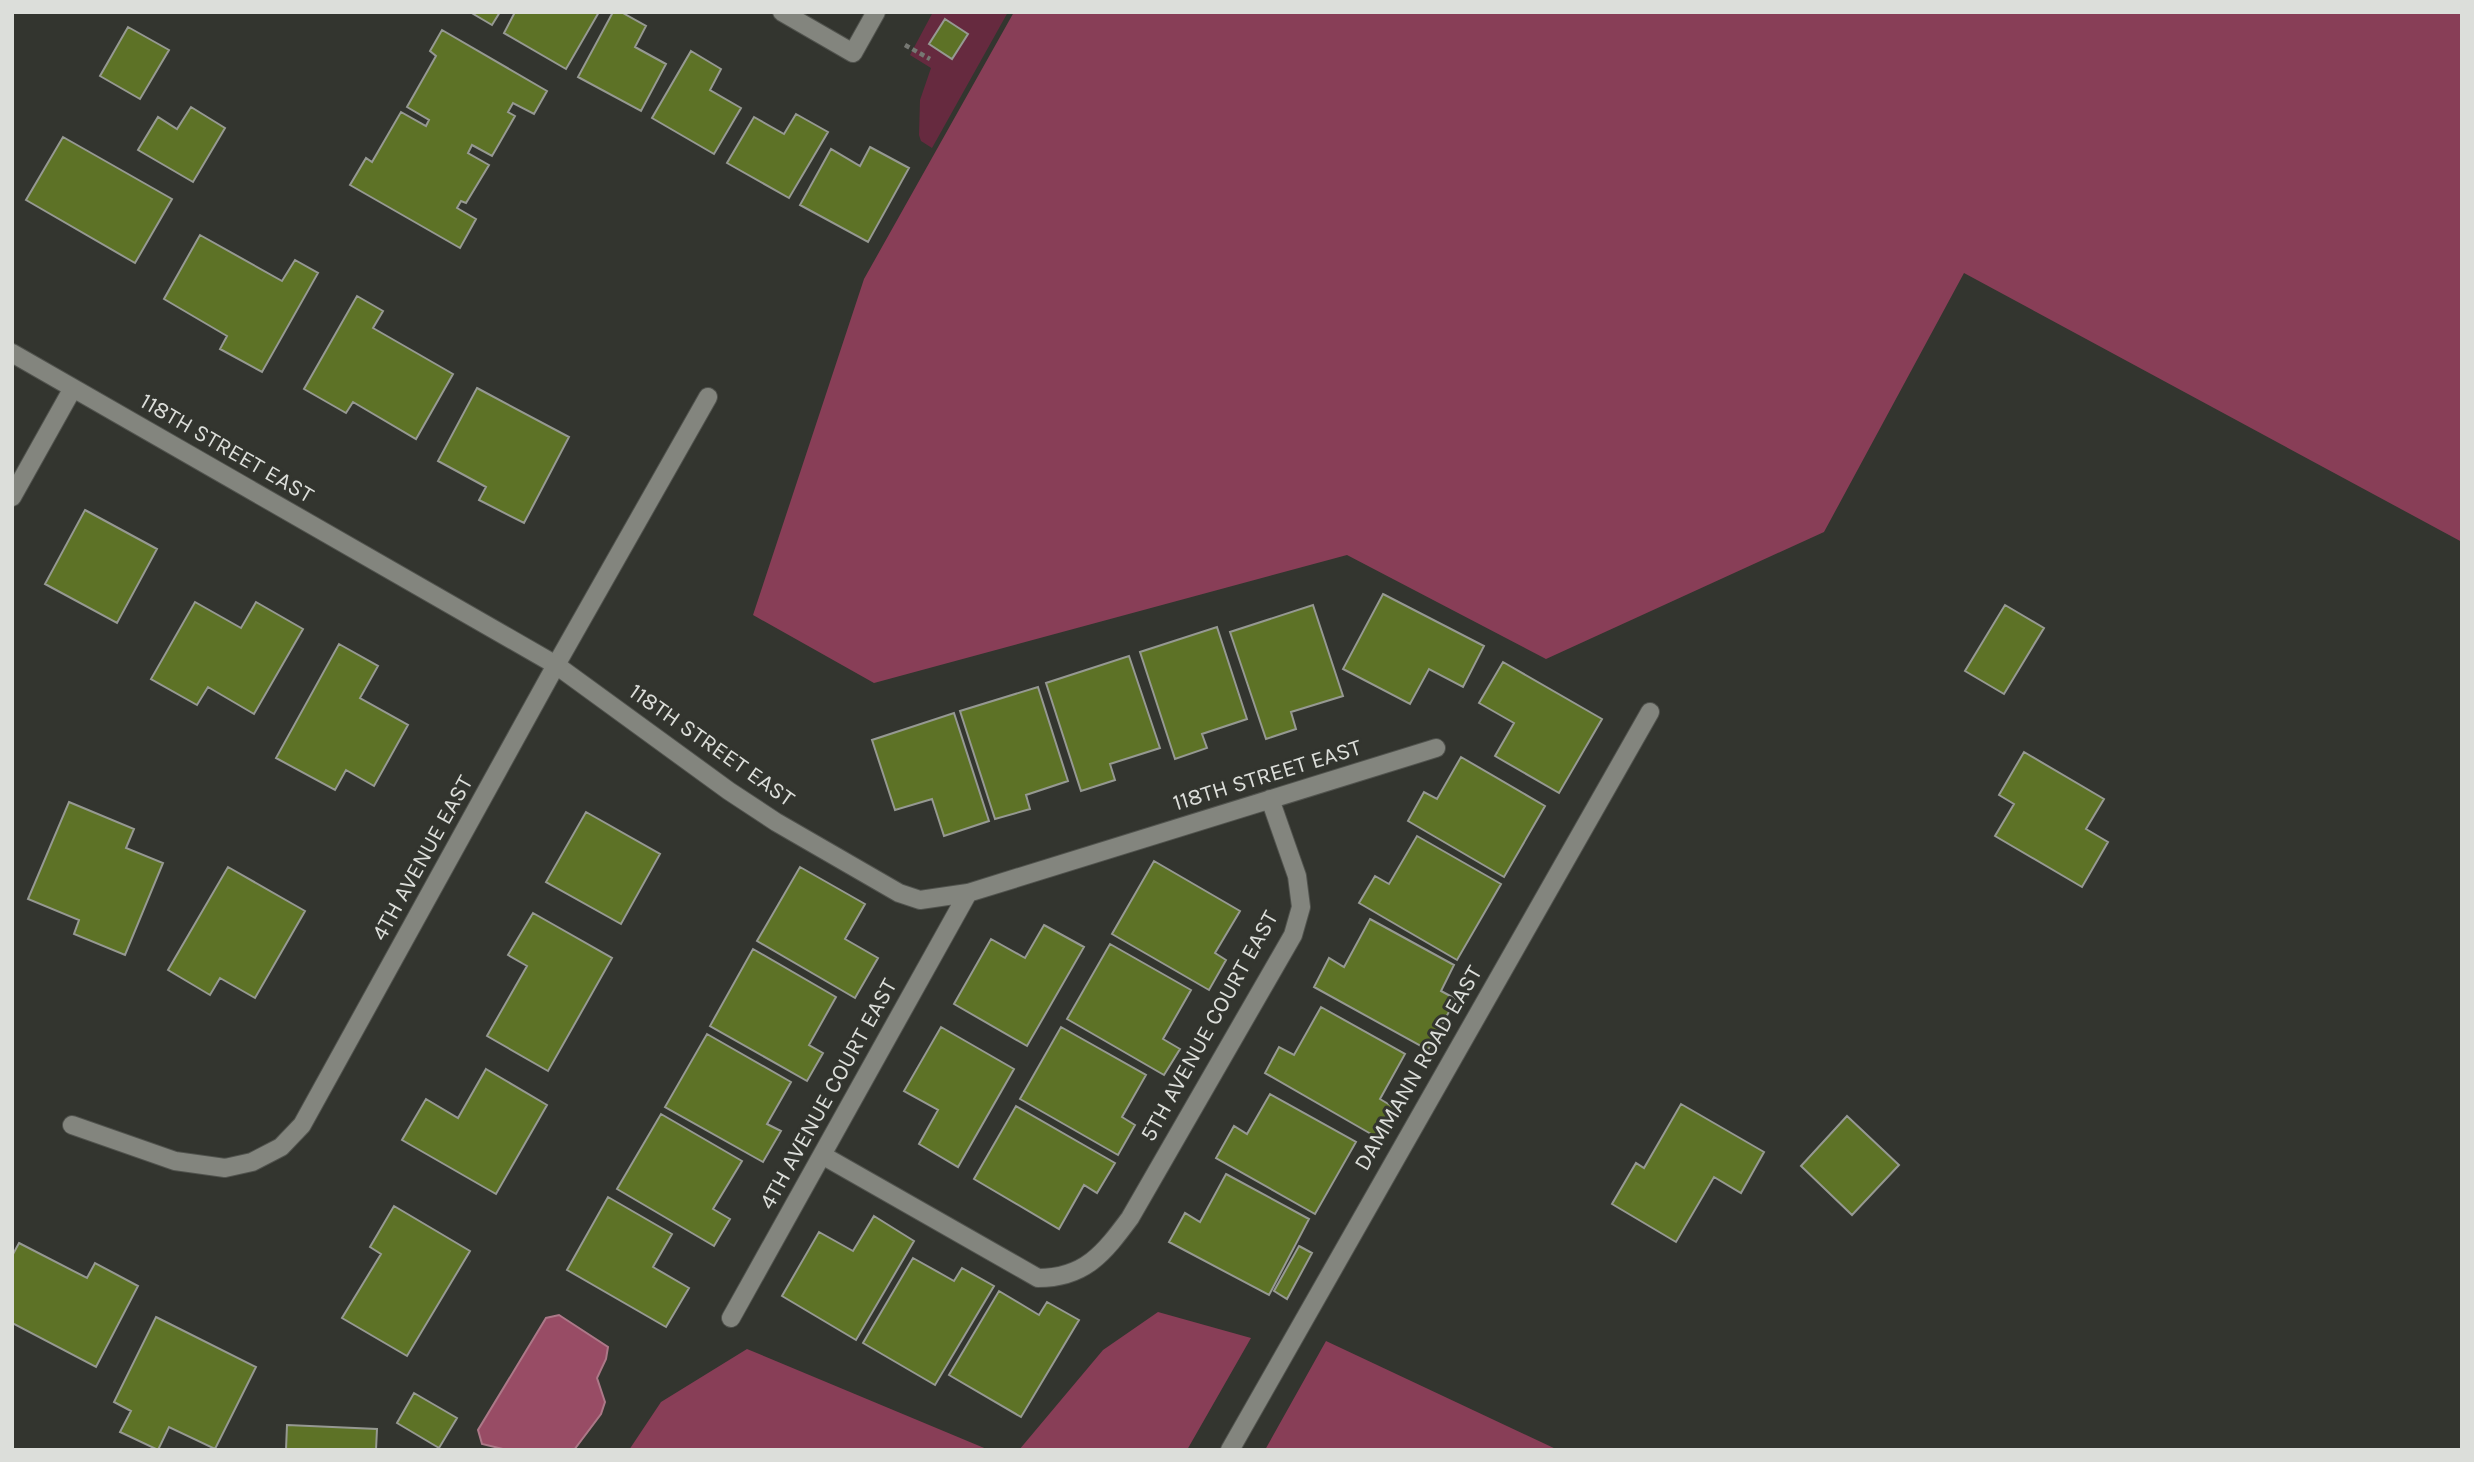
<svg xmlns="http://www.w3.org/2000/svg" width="2474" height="1462" viewBox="0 0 2474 1462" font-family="Karla,sans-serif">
	<rect width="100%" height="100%" fill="#33352f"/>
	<path fill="#662a3f" d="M933 12H1008L932 148 921 141 919 135 920 100 931 68 910 55Z"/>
	<path fill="#883e57" d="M1014 12H2462V542L1964 273 1824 532 1546 659 1347 555 874 683 753 615 864 279Z
		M1158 1312 1251 1338 1187 1450H1019L1103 1350Z
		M1326 1341 1558 1450H1265Z
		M747 1349 989 1450H629L661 1402Z"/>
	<path fill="#984c65" stroke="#ac7888" stroke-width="2" d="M559 1315 608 1347 606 1359 597 1378 605 1402 601 1414 574 1450H507L482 1444 478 1430 546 1318Z"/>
	<path fill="#5d7226" stroke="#969992" stroke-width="2" d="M470 12H500L492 25Z
		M515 12H599L566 69 504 33Z
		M613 12H621L646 26 635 47 666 64 641 111 578 77Z
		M945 19 968 34 952 59 929 44Z
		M128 27 169 50 140 99 100 76Z
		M442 30 547 91 534 114 513 103 508 112 515 116 492 156 472 145 468 153 489 165 466 203 461 201 457 208 476 219 460 248 350 185 366 158 372 162 401 112 426 126 429 120 407 107 436 56 430 51Z
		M691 51 721 69 710 90 741 108 714 154 652 118Z
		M191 107 225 128 193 182 138 150 158 117 177 129Z
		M796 114 828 132 789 198 727 163 754 117 784 134Z
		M63 137 172 199 135 263 26 200Z
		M870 147 909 168 868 242 800 205 831 149 860 166Z
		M200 235 282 281 295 260 318 273 262 372 220 349 227 336 164 299Z
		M357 296 383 311 373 328 453 374 416 439 353 402 346 413 304 389Z
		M477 388 569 437 524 523 479 500 486 487 438 461Z
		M85 510 157 549 117 623 45 584Z
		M1383 594 1484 646 1463 687 1429 669 1410 704 1343 669Z
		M195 602 241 628 256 602 303 629 254 714 208 687 197 705 151 679Z
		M1313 605 1343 696 1291 712 1296 729 1266 739 1230 632Z
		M2005 605 2044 628 2004 694 1965 671Z
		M1217 627 1247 719 1202 734 1207 748 1175 759 1140 652Z
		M339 644 378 666 360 698 408 725 374 786 346 770 335 790 276 758Z
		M1129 656 1160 748 1110 764 1115 780 1081 791 1046 683Z
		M1503 662 1602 719 1559 793 1495 756 1514 723 1479 703Z
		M1038 687 1068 781 1026 795 1030 809 995 819 960 711Z
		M954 713 989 821 944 836 932 799 895 810 872 740Z
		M2024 752 2104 799 2086 829 2108 842 2082 887 1995 836 2014 804 1999 795Z
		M1461 757 1545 806 1504 877 1408 821 1424 792 1437 799Z
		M69 802 134 829 126 848 163 863 125 955 74 934 79 920 28 899Z
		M586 812 660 854 621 924 546 882Z
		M1417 836 1501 884 1457 960 1359 903 1375 876 1389 884Z
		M1154 861 1240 911 1215 953 1226 960 1209 990 1112 934Z
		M228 867 305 911 255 998 220 978 210 995 168 970Z
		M800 867 865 904 845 939 878 958 855 998 757 941Z
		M533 913 612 958 548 1071 487 1036 527 966 508 955Z
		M1370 919 1454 965 1441 991 1456 999 1428 1050 1314 987 1329 958 1344 967Z
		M1044 925 1084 947 1027 1046 954 1004 991 939 1025 958Z
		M1110 944 1191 990 1163 1039 1180 1049 1164 1075 1067 1019Z
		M753 949 836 997 809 1045 823 1053 807 1081 710 1026Z
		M1321 1007 1405 1054 1380 1099 1395 1108 1378 1138 1265 1073 1279 1047 1294 1055Z
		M941 1027 1014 1069 958 1167 919 1144 938 1110 904 1091Z
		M1061 1027 1146 1075 1122 1117 1135 1125 1118 1155 1020 1099Z
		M707 1034 791 1082 767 1124 781 1131 763 1162 665 1107Z
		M486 1069 547 1105 496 1194 402 1140 426 1099 458 1118Z
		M1270 1094 1356 1142 1315 1214 1216 1158 1234 1126 1247 1134Z
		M1681 1104 1764 1152 1741 1193 1714 1177 1676 1242 1612 1204 1636 1163 1644 1168Z
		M1016 1106 1115 1163 1097 1193 1084 1185 1059 1229 974 1179Z
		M661 1114 742 1161 713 1209 730 1219 714 1246 617 1189Z
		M1847 1116 1899 1165 1852 1215 1801 1166Z
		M1226 1174 1309 1219 1269 1295 1169 1242 1185 1213 1200 1222Z
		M608 1197 672 1234 653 1267 689 1288 666 1327 567 1270Z
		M394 1206 470 1251 407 1356 342 1318 381 1254 370 1247Z
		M874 1216 914 1241 856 1340 782 1296 819 1232 853 1251Z
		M19 1243 87 1278 95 1263 138 1286 96 1367 12 1323V1256Z
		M1299 1246 1312 1253 1287 1299 1274 1291Z
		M913 1258 954 1281 962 1268 994 1286 935 1385 863 1343Z
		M999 1291 1039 1315 1047 1302 1079 1320 1021 1417 949 1375Z
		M156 1317 256 1367 215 1449 169 1427 158 1450 120 1432 131 1411 114 1402Z
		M414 1393 457 1418 439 1448 397 1423Z
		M287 1425 377 1429 376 1450H286Z"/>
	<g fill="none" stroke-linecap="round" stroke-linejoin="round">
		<defs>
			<path id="minor" d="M782 12 853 53 876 12
				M12 353 556 665 729 791 776 822 899 893 920 900 968 893 1436 748
				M12 497 73 388
				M72 1125 175 1161 225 1168 252 1162 281 1147 302 1125 556 665 708 397
				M822 1155 1038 1278C1085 1278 1104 1253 1130 1218L1293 935 1301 907 1297 876 1270 799
				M731 1318 968 893
				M1230 1450 1650 712"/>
		</defs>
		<use href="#minor" stroke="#51534e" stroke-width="20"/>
		<path stroke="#767873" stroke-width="4.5" stroke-dasharray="5 3.5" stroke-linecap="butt" d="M905 45 930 59"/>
		<use href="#minor" stroke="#83857e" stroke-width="18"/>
	</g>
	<g text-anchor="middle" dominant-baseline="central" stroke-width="6" stroke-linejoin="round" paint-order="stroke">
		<g font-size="23" fill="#dcdeda" stroke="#33352f">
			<text transform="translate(227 448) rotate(30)">118TH STREET EAST</text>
			<text transform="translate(712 745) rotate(35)">118TH STREET EAST</text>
			<text transform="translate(1267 775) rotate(-17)">118TH STREET EAST</text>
			<text transform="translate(422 858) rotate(-61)">4TH AVENUE EAST</text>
			<text transform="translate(1209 1026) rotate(-61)">5TH AVENUE COURT EAST</text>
			<text transform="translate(1418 1068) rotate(-60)">DAMMANN ROAD EAST</text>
			<text transform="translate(828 1094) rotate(-61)">4TH AVENUE COURT EAST</text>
		</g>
	</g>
	<rect width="2474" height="1462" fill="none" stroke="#dcdeda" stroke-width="28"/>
</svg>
